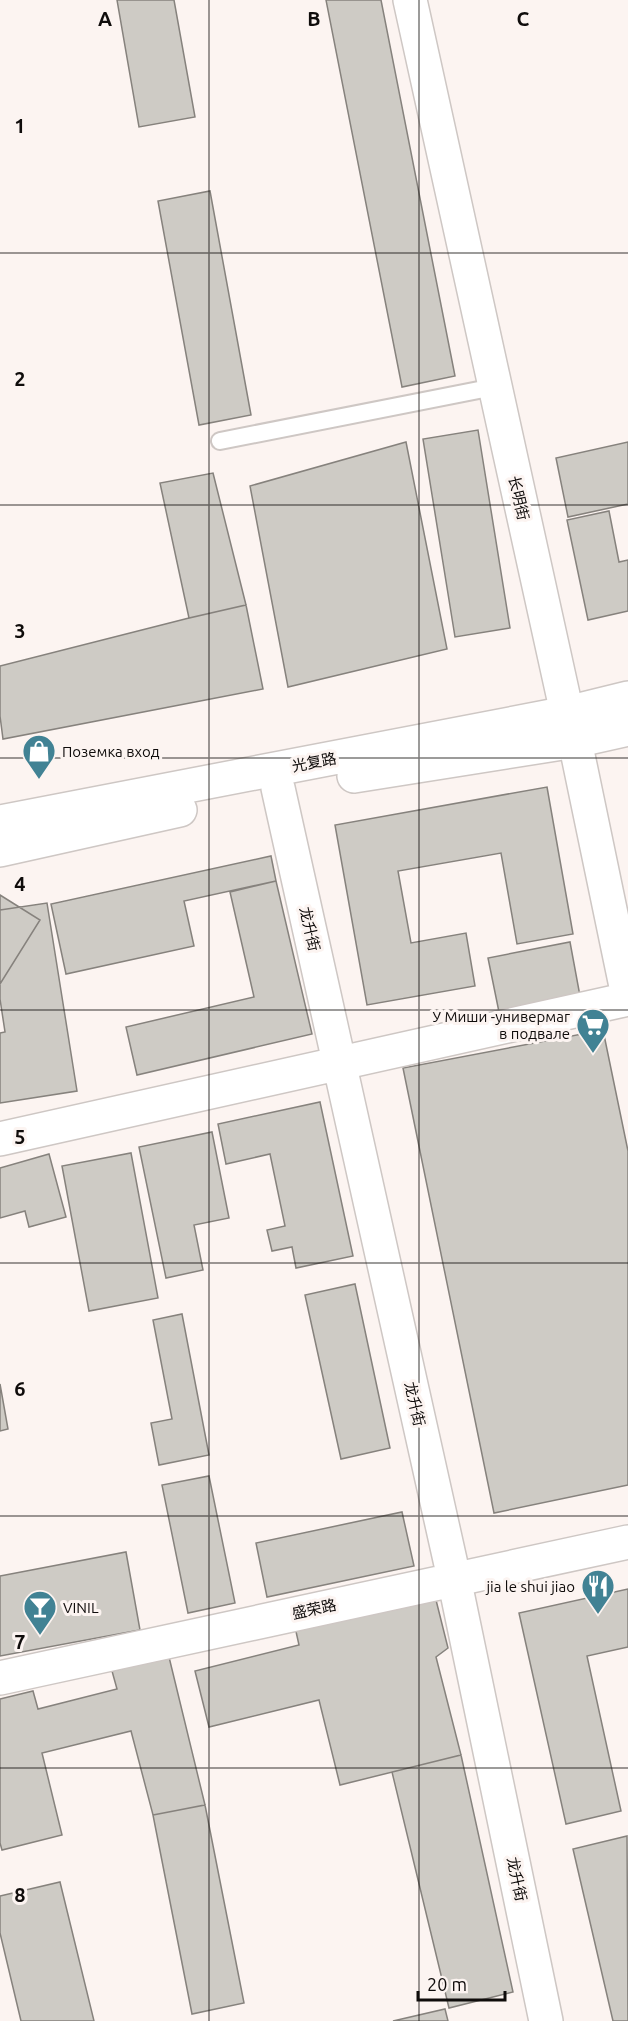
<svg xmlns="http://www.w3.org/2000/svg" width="628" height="2021" viewBox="0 0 628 2021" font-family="Ubuntu,'Noto Sans SC',sans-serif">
	<rect width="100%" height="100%" fill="#fcf4f1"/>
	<path fill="#cecbc5" stroke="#86827d" stroke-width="1.5" d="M117 0H174L195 117 139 127Z
		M326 0H381L455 376 402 387Z
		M210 191 251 415 199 425 158 201Z
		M478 430 510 628 455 637 423 439Z
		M406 442 447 649 288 687 250 486Z
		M628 442V504L568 517 556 458Z
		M213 473 246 605 189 618 160 483Z
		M609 511 619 562 628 560V611L588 620 567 520Z
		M246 605 263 689 3 739 0 716V666L189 618Z
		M547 787 573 934 517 944 501 853 398 871 411 943 466 933 475 986 367 1005 335 825Z
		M271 856 276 881 184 901 194 946 66 974 51 904Z
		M276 881 312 1034 137 1075 126 1027 254 997 230 892Z
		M0 895 40 920 0 984Z
		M47 903 77 1091 0 1103V1033L5 1032 0 999V910Z
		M570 942 580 996 499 1012 488 958Z
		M603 1030 628 1151V1485L494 1513 403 1068Z
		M320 1102 353 1256 296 1268 292 1247 272 1251 267 1230 285 1226 270 1154 226 1164 218 1124Z
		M212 1132 229 1218 194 1225 203 1270 166 1278 139 1147Z
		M131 1153 158 1298 89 1311 62 1166Z
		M49 1154 66 1217 29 1227 25 1211 0 1218V1168Z
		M355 1284 390 1448 341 1459 305 1295Z
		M182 1314 209 1455 159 1465 151 1423 172 1419 153 1320Z
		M0 1384 8 1429 0 1431Z
		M209 1476 235 1603 188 1613 162 1485Z
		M402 1512 414 1566 267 1597 256 1543Z
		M126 1552 140 1630 0 1656V1576Z
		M628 1589V1647L587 1656 621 1811 566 1824 519 1613Z
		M434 1592 448 1648 436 1657 461 1755 340 1785 319 1700 209 1727 195 1671 299 1645 295 1627Z
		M169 1657 205 1805 153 1815 131 1731 42 1753 62 1835 2 1850 0 1843V1699L33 1691 38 1709 117 1689 112 1671Z
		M461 1755 513 1992 449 2008 392 1772Z
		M205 1805 244 2003 192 2014 153 1815Z
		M627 1836 628 2021H613L573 1849Z
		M60 1882 94 2021H21L0 1933V1896Z
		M445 2009 448 2021H393Z"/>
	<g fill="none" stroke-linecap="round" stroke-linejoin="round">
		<defs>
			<path id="service" d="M220 441 494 387"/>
			<path id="minor" d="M410 0 567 713 575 741 628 996
				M278 788 454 1578 546 2021
				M0 1139 628 999
				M0 1678 628 1542"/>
			<path id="tertiary" d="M354 776 575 741 628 729
				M0 822 567 713 628 698
				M0 850 180 810"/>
		</defs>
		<use href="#service" stroke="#cec7c4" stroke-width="20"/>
		<use href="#minor" stroke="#cec7c4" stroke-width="36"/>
		<use href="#tertiary" stroke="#cec7c4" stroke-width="36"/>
		<use href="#service" stroke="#fff" stroke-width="16"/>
		<use href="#minor" stroke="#fff" stroke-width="33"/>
		<use href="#tertiary" stroke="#fff" stroke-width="33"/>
	</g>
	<path fill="none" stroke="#0f0c0b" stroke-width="1.5" stroke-opacity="0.55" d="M209 0V2021M419 0V2021M0 253H628M0 505H628M0 758H628M0 1010H628M0 1263H628M0 1516H628M0 1768H628"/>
	<defs>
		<symbol id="shop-pin" viewBox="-11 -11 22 30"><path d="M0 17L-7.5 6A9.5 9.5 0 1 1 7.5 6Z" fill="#418294" stroke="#fcf4f1"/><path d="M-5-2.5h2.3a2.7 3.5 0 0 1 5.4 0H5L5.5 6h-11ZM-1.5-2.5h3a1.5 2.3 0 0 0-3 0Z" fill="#fff"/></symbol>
		<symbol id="supermarket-pin" viewBox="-11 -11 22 30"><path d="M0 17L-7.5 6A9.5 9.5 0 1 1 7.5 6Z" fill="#418294" stroke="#fcf4f1"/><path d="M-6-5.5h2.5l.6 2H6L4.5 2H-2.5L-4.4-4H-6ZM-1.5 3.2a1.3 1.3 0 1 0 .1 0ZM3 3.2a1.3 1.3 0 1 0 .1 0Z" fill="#fff"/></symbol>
		<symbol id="restaurant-pin" viewBox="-11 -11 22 30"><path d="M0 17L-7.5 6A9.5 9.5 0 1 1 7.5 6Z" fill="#418294" stroke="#fcf4f1"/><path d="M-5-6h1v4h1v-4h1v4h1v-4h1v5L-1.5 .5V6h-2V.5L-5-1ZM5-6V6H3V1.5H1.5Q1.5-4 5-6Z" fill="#fff"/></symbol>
		<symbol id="bar-pin" viewBox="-11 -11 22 30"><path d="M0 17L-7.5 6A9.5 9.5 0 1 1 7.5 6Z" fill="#418294" stroke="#fcf4f1"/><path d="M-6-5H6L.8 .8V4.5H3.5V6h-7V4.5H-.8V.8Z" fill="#fff"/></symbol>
	</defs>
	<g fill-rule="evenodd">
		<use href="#shop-pin" x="20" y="732" width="38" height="52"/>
		<use href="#supermarket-pin" x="574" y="1006" width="38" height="52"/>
		<use href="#restaurant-pin" x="579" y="1567" width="38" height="52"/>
		<use href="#bar-pin" x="21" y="1588" width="38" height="52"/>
	</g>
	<g text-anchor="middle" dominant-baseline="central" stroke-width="6" stroke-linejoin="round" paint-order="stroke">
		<g font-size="15" fill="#0f0c0b" stroke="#fcf4f1">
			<text transform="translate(519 498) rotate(77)">长明街</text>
			<text transform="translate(314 762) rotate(-11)">光复路</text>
			<text transform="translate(310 929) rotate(77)">龙升街</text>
			<text transform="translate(415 1404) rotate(77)">龙升街</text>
			<text transform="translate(314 1609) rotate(-12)">盛荣路</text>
			<text transform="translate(517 1879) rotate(78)">龙升街</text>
		</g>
		<g font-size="15" fill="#0f0c0b" stroke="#fcf4f1" text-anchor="start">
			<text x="62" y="751">Поземка вход</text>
			<text x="570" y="1016" text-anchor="end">У Миши -универмаг<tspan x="570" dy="17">в подвале</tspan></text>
			<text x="575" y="1586" text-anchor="end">jia le shui jiao</text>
			<text x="63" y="1607">VINIL</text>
		</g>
	</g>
	<g font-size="20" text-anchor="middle" font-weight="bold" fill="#0f0c0b" stroke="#fcf4f1" stroke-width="6" stroke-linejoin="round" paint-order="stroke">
		<text x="105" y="26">A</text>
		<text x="314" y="26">B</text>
		<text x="523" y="26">C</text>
		<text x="20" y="133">1</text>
		<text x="20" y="386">2</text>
		<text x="20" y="638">3</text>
		<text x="20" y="891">4</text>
		<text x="20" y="1144">5</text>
		<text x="20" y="1396">6</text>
		<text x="20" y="1649">7</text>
		<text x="20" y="1902">8</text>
	</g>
	<path d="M418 1991v9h87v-9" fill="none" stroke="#0f0c0b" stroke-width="3"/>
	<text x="427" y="1991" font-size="18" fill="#0f0c0b" stroke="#fcf4f1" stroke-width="4.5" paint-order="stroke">20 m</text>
</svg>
